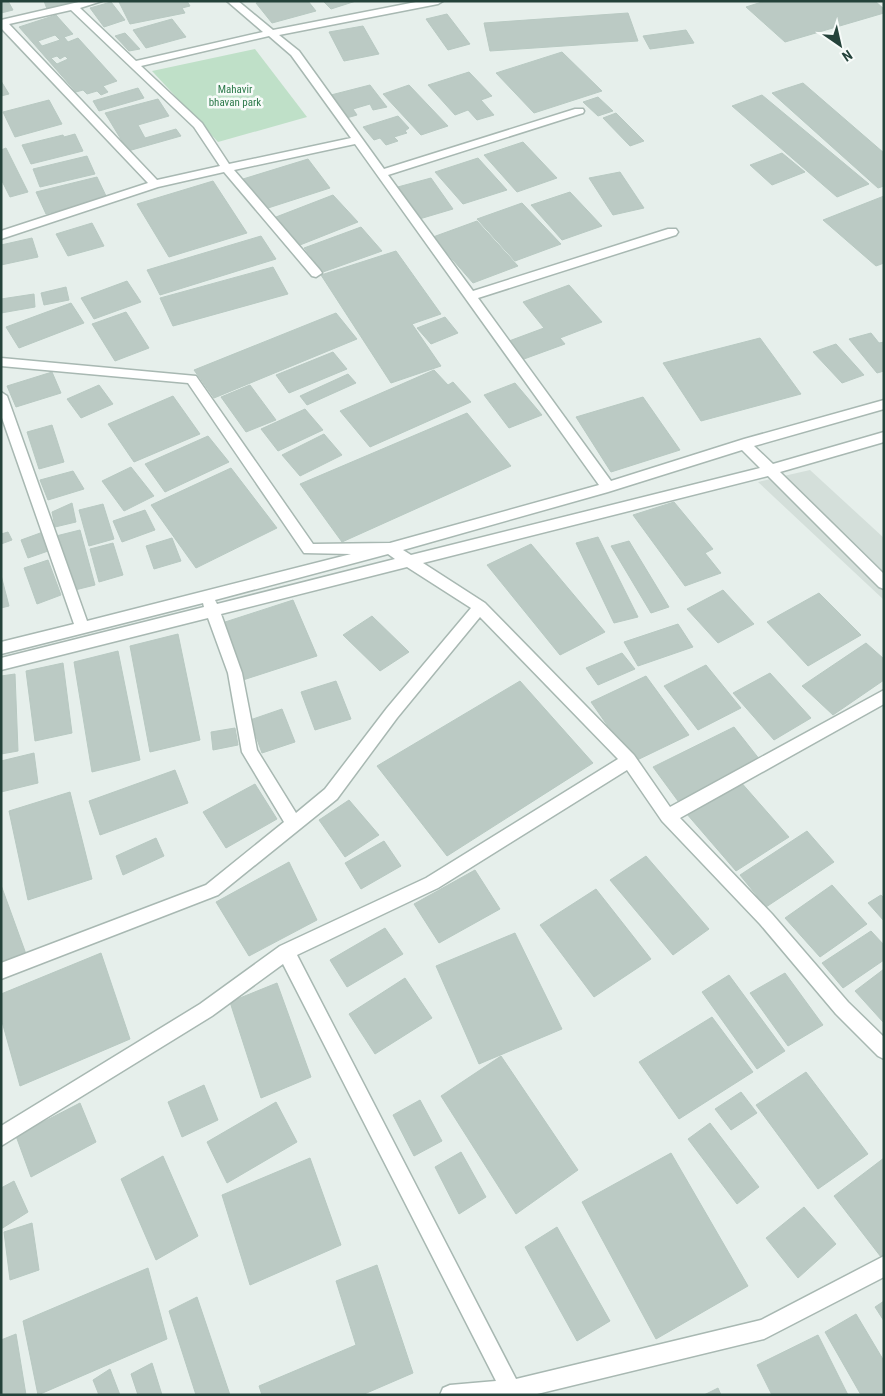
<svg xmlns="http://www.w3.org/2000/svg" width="885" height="1396" viewBox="0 0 885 1396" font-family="'Roboto Condensed',sans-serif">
	<rect width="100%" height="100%" fill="#e6efeb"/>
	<path fill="#d4dfda" d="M810 470 884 538V600L758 482Z"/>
	<path fill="#bfe0c8" d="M255 49 307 117 218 142 152 71Z"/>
	<path fill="#bbcac4" stroke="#b8c9c2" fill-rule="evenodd" d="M1 1H8L13 10 1 13Z
		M44 1H84V2L47 9Z
		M124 1H187L190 6 182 8 185 13 130 24 119 2Z
		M264 1H308L316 11 272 23 256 3Z
		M323 1H356L331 9Z
		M765 1H875L884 9V13L785 42 746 7Z
		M111 2 125 20 104 27 90 8Z
		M628 13 638 41 490 51 484 23Z
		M447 14 470 44 448 50 426 19Z
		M56 15 73 34 64 37 68 42 78 38 117 81 103 86 108 92 101 95 97 91 87 94 83 90 76 92 19 27ZM55 35 60 40 42 46 38 41ZM57 56 60 59 65 56 68 59 57 64 51 58Z
		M172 19 186 37 146 48 133 30Z
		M363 26 379 54 344 61 329 32Z
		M686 30 694 43 650 49 643 36Z
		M125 33 140 49 129 51 115 36Z
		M562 52 602 91 534 113 496 73Z
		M469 72 492 96 481 100 494 115 477 120 468 110 455 115 428 85Z
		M1 81 9 94 1 96Z
		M803 83 884 153V186L878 188 772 93Z
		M370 85 387 107 373 110 370 104 353 109 357 115 343 119 327 96Z
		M409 85 448 126 421 135 383 94Z
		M138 88 144 98 99 111 93 101Z
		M762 95 869 184 837 197 732 106Z
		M598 97 613 111 598 116 583 102Z
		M158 99 169 116 138 125 145 138 176 129 181 136 128 151 105 113Z
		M49 100 62 124 15 137 3 112Z
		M616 113 644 141 630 146 603 118Z
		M398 116 409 128 405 131 407 133 394 137 398 141 386 145 380 138 374 140 363 127Z
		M75 134 83 151 31 164 22 145 63 135 64 137Z
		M523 142 557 178 517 192 484 155Z
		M6 148 28 192 10 197 1 179V150Z
		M782 153 805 172 772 185 750 165Z
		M87 156 95 174 40 187 33 169Z
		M478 158 507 190 463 204 435 172Z
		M308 159 330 188 265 209 243 179Z
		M620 172 644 208 613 215 589 178Z
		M97 177 107 198 46 214 36 192Z
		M431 178 453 209 416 220 394 188Z
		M213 181 247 233 169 257 137 204Z
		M570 192 602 226 562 240 531 205Z
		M333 195 358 222 300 245 276 217Z
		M884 196V263L876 266 823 220Z
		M522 203 561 244 515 261 477 219Z
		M477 221 518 266 473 283 433 237Z
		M92 223 104 246 68 256 56 234Z
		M361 227 382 251 323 272 304 248Z
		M261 236 276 259 160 295 147 270Z
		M32 238 38 257 1 265V245Z
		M396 251 441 314 412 324 441 366 391 383 321 275Z
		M273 267 288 294 173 326 160 298Z
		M127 281 141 302 94 319 81 298Z
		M569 285 602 322 560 338 565 344 524 359 509 341 544 328 523 302Z
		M66 287 69 300 44 305 41 293Z
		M34 294 35 307 1 313V299Z
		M71 303 84 323 19 348 6 327Z
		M126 312 149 348 115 361 92 324Z
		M336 313 357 339 214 398 194 370Z
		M445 317 458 333 431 344 417 328Z
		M871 333 879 343 884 342V371L877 373 849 339Z
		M760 338 801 394 701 421 663 363Z
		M836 344 864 375 842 383 813 352Z
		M333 352 347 369 289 393 276 375Z
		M434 370 448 385 453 382 471 402 370 447 340 411Z
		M52 372 61 393 16 407 7 386Z
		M348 374 356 383 307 405 300 396Z
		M515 383 542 415 509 428 484 395Z
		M99 385 113 404 81 418 67 399Z
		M250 385 276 420 246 432 221 397Z
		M173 396 200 434 134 462 108 424Z
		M643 397 680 450 611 472 576 417Z
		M305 409 323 430 278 451 261 429Z
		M467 413 511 466 342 542 300 484Z
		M52 425 64 462 39 469 27 432Z
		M324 434 342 455 300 476 282 455Z
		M208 436 229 462 165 492 145 464Z
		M131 467 154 496 124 511 102 481Z
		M231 468 277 528 196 568 151 505Z
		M73 471 84 489 48 500 40 480Z
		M674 502 713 549 705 553 721 573 685 586 633 515Z
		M72 503 76 522 55 527 52 512Z
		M103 504 114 539 89 546 79 510Z
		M145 510 155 530 122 542 113 521Z
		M80 530 95 585 71 591 56 536Z
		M8 532 12 540 1 544V534Z
		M43 532 51 550 28 558 21 540Z
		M598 537 638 617 614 623 576 543Z
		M172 538 181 561 154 569 146 546Z
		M629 541 669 607 651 613 611 546Z
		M113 543 123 575 99 582 90 549Z
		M531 544 605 632 560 655 487 565Z
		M48 560 61 595 37 604 24 568Z
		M1 575 9 606 1 608Z
		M723 590 754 624 718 643 687 609Z
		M819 593 861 635 808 666 767 622Z
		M293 600 317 656 243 680 222 623Z
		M372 616 409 652 380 671 343 635Z
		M678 624 693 647 638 666 624 642Z
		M178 634 200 740 150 752 130 646Z
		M866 643 884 659V680L833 715 802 686Z
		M118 651 140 760 92 772 74 662Z
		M622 653 635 669 598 685 586 668Z
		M63 663 72 733 35 741 26 671Z
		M706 665 741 708 698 730 664 686Z
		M770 673 811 718 774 740 733 693Z
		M15 674 18 751 1 754V676Z
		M646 676 689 735 633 762 591 702Z
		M336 681 351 719 315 730 301 692Z
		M520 681 593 763 447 856 377 766Z
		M282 709 295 742 262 753 250 720Z
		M734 727 760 760 678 801 653 767Z
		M235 728 238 745 213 750 211 732Z
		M34 753 38 783 1 792V761Z
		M175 770 188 803 100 835 89 801Z
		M739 780 789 837 736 871 686 813Z
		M255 784 277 819 226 848 203 812Z
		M70 792 92 879 28 900 9 811Z
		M349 800 379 835 345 857 319 820Z
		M807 831 834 862 766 907 740 875Z
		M156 838 164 856 123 875 116 856Z
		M384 841 401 866 361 889 345 863Z
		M646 856 709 929 673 955 610 880Z
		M289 862 317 920 249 956 216 902Z
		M475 870 500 909 439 943 414 904Z
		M1 885 26 954 1 966Z
		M832 885 867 924 820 957 785 918Z
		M596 889 651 959 594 997 540 925Z
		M881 895 884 898V921L868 903Z
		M385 928 403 954 347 987 330 960Z
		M871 931 884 945V960L843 988 822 963Z
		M515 933 562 1029 479 1064 436 966Z
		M101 953 130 1039 20 1086 1 1018V994Z
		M884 969V1021L883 1022 855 991Z
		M785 973 823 1025 788 1046 750 993Z
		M729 975 785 1051 757 1069 702 992Z
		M405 978 432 1018 375 1054 349 1014Z
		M277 983 311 1077 261 1098 230 1002Z
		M712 1017 753 1072 679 1119 639 1062Z
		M501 1056 578 1170 516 1214 441 1096Z
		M806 1072 868 1154 818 1189 756 1105Z
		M204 1085 218 1120 182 1137 168 1102Z
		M741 1092 757 1113 731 1130 715 1109Z
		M420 1100 442 1141 414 1156 393 1115Z
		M276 1102 297 1142 227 1183 207 1142Z
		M80 1103 96 1142 31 1177 16 1136Z
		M710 1123 759 1187 737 1204 688 1139Z
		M461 1152 486 1197 459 1214 435 1167Z
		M671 1153 748 1286 656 1339 582 1202Z
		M163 1156 198 1236 156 1260 121 1179Z
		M310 1158 341 1245 250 1285 222 1195Z
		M884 1158V1255L881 1257 834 1196Z
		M14 1181 28 1212 1 1229V1188Z
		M804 1207 836 1244 798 1278 766 1238Z
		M32 1223 39 1270 10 1280 4 1232Z
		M557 1227 610 1321 577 1341 525 1247Z
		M377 1265 413 1373 362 1395H262L259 1386 356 1345 336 1281Z
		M148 1268 167 1339 38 1395 23 1321Z
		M197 1297 230 1395H196L169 1311Z
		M884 1301V1321L875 1307Z
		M856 1314 884 1361V1395H861L825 1332Z
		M16 1334 26 1395H1V1340Z
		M818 1335 848 1395H772L757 1365Z
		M152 1363 162 1395H138L131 1374Z
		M110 1369 120 1395H99L93 1380Z
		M718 1388 721 1395H704Z"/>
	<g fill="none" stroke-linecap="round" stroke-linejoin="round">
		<defs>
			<path id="street" d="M83 1H102L80 8 136 61 263 32 227 1H238L273 30 421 1H443L438 4 279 35 299 51 384 169 575 109H583L584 111 583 113 388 175 473 291 668 229H676L678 232 676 235 478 298 611 481 744 439 884 400V409L754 446 773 464 884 432V442L780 472 884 574V589L879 587 768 476 423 563 485 603 634 755 670 807 884 690V704L680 818 772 914 848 1002 884 1037V1059L878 1056 836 1014 760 924 662 821 627 770 438 888 297 955 516 1379 761 1320 884 1256V1277L764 1339 533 1395H440L443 1388 450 1385 496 1381 283 964 212 1016 1 1146V1126L200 1004 280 946 426 878 618 759 480 617 397 718 337 799 218 895 1 979V963L206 885 284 822 242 752 228 673 208 618 1 670V658L204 607 203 603 1 654V642L74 624 1 415V392L7 396 87 621 351 554 304 553 188 383 1 366V358L196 376 313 544 390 543 599 485 355 144 234 170 320 270 322 273 316 277 312 276 224 172 158 187 1 239V231L148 183 1 28V20ZM71 10 194 127 220 166 157 180 9 24ZM269 36 291 55 351 138 229 164 202 123 141 66ZM742 450 760 468 411 555 403 550 608 492ZM388 554 395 559 217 604 215 600ZM407 567 471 608 387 708 325 789 296 813 257 750 242 673 221 614Z"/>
		</defs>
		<use href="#street" stroke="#a8b8b2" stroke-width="3"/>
		<use href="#street" fill="#fff" fill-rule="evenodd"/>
	</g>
	<g text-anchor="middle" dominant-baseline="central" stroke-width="5" stroke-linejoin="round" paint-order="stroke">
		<g font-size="11" fill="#2d7a4b" stroke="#f7fbf9">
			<text x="235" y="89">Mahavir<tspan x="235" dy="13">bhavan park</tspan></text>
		</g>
	</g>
	<rect width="885" height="1396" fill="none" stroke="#24423a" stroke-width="5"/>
	<g transform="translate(840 45) rotate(146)" stroke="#f7fbf9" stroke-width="4" paint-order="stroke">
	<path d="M0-4L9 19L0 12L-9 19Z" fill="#24423a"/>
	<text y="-8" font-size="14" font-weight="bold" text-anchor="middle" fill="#24423a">N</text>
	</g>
</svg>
